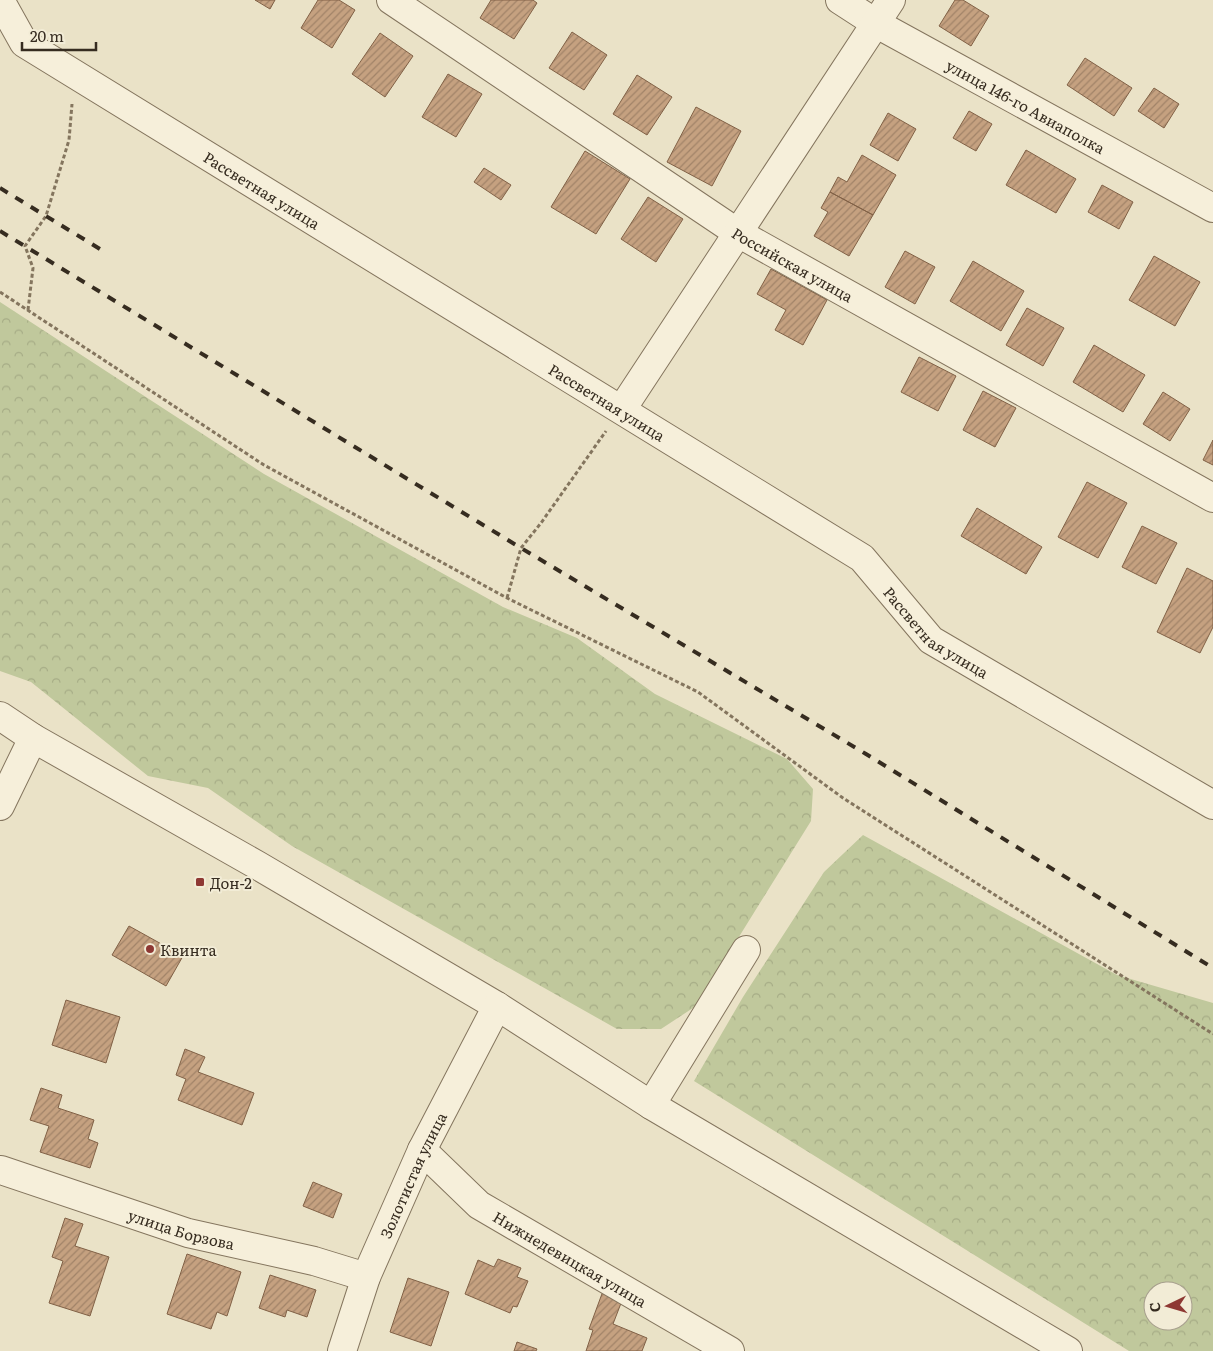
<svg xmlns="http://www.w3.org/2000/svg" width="1213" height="1351" viewBox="0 0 1213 1351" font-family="Literata,serif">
	<defs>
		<pattern id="forest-crowns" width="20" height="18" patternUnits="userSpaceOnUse" patternTransform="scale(1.25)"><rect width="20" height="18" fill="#c0c89c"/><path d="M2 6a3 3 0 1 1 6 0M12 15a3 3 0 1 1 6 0" fill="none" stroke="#a6ac86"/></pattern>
		<pattern id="building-hatch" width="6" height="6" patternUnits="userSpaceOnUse" patternTransform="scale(1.25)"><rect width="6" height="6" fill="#c5a180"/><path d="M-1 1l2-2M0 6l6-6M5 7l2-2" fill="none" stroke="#a18368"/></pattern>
	</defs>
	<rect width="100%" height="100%" fill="#eae2c7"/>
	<path fill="url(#forest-crowns)" fill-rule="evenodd" d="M0 302 264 474 503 607 577 638 655 694 787 759 813 789 811 821 696 1006 661 1029H617L292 846 208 788 148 776 31 682 0 671Z
		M863 835 1117 975 1213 1003V1351H1129L694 1081 743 997 824 872ZM1153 1291H1183V1321H1153Z"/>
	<path fill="url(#building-hatch)" stroke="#816146" d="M255 0H275L270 9Z
		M318 0H339L355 10 332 48 301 28Z
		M491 0H533L537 3 514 39 480 18Z
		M955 0H963L989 16 971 46 939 26Z
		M572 32 607 55 584 90 549 68Z
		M380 33 413 56 385 97 352 74Z
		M1085 58 1132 88 1114 116 1067 85Z
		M448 74 482 94 456 137 422 117Z
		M637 75 672 97 647 135 613 114Z
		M1154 88 1179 104 1164 128 1138 111Z
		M696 107 741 131 712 186 667 162Z
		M969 111 992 124 976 151 953 138Z
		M888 113 916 129 898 161 870 145Z
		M1026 150 1076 179 1056 213 1006 185Z
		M585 151 630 179 596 234 551 207Z
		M862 155 896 175 873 215 830 192 838 177 847 182Z
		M484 168 511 185 501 200 474 182Z
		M1102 185 1133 202 1119 229 1088 212Z
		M830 192 873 215 849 256 814 236 828 212 821 208Z
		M648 197 683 219 656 262 621 239Z
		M905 251 935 267 915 304 885 287Z
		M1154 256 1200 282 1175 326 1129 300Z
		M973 261 1024 291 1001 331 950 301Z
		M771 269 827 300 803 345 775 330 786 310 757 294Z
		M1027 308 1064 328 1043 366 1006 345Z
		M1094 345 1145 375 1123 412 1073 382Z
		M919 357 956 376 938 411 901 392Z
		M983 391 1016 408 995 447 963 430Z
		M1163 392 1190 409 1170 441 1143 424Z
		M1213 440V465L1203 460Z
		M1087 482 1127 503 1098 558 1058 537Z
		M977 508 1042 547 1026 574 961 536Z
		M1142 526 1177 543 1156 584 1122 567Z
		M1187 568 1213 581V627L1200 653 1157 632Z
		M129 926 183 956 166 986 112 955Z
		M66 1000 120 1017 106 1063 52 1045Z
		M185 1049 205 1057 198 1072 254 1093 242 1125 178 1100 186 1079 176 1075Z
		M41 1088 62 1095 58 1108 94 1120 88 1139 98 1143 90 1168 40 1152 49 1126 30 1120Z
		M313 1182 342 1194 333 1218 303 1206Z
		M65 1218 83 1224 75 1246 109 1257 90 1316 49 1303 63 1261 52 1257Z
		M187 1254 241 1272 227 1316 217 1312 211 1329 167 1314Z
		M498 1259 521 1268 517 1277 528 1281 517 1307 513 1306 510 1313 465 1294 478 1260 494 1267Z
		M270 1275 316 1290 307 1317 287 1310 285 1317 259 1308Z
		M408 1278 449 1292 431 1346 390 1332Z
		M603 1291 623 1298 613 1324 647 1338 642 1351H586L593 1330 589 1329Z
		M517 1342 537 1349 536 1351H514Z"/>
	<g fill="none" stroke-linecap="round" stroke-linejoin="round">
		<defs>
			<g id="minor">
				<path id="s1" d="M0 0 24 43 862 558 931 640 1213 805"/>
				<path id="s2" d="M391 0 738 233 1213 498"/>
				<path id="s3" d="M840 0 877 24 1213 208"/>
				<path d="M622 409 891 0"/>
				<path d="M0 716 33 738 257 865 497 1006 651 1105 1068 1351"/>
				<path d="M0 806 33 738"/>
				<path d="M651 1105 746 950"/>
				<path id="s4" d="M422 1150 479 1205 730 1351"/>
				<path id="s5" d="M1 1170 188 1233 314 1261 366 1277"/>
				<path id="s6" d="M342 1351 366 1277 422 1150 497 1006"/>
			</g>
		</defs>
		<use href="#minor" stroke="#84755e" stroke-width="30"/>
		<path stroke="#84755e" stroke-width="3" stroke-dasharray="4 2.5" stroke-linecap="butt" d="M0 292 264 465 507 598 698 692 843 798 1213 1034
			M28 310 33 268 25 246 46 216 69 140 72 104
			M507 598 521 548 541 523 606 431"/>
		<use href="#minor" stroke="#f6efda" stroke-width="28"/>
		<path stroke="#362c20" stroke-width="4" stroke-dasharray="9 9" stroke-linecap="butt" d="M0 188 100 249
			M0 231 521 548 866 754 1213 968"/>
	</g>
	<g fill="#8e3833" stroke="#f2ecd6" stroke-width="2">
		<rect x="195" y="877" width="10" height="10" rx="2.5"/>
		<circle cx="150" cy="949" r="5"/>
	</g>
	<g text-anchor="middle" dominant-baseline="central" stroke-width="4" stroke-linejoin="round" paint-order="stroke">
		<g font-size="15" fill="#362c20" stroke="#f2ecd6">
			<text stroke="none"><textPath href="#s3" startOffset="214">улица 146-го Авиаполка</textPath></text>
			<text stroke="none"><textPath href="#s1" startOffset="329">Рассветная улица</textPath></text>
			<text stroke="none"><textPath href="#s2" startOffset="481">Российская улица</textPath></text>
			<text stroke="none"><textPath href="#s1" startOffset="734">Рассветная улица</textPath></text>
			<text stroke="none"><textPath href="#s1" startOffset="1139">Рассветная улица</textPath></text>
			<text stroke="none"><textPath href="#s6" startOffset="190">Золотистая улица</textPath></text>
			<text stroke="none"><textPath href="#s5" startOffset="190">улица Борзова</textPath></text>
			<text stroke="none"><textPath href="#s4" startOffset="185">Нижнедевицкая улица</textPath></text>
		</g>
		<g font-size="15" fill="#362c20" stroke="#f2ecd6" text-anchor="start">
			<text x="210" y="882">Дон-2</text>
			<text x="160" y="949">Квинта</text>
		</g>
	</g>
	<g transform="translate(1168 1306) rotate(265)"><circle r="24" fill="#f2ecd6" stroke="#a79f8d"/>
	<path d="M0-4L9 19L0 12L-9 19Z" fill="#8e3833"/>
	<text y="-8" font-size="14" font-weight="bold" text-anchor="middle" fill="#362c20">С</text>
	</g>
	<path d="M22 42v8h74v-8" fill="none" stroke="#362c20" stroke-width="2.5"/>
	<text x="30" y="42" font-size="15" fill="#362c20" stroke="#f2ecd6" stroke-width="4" paint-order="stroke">20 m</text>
</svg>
